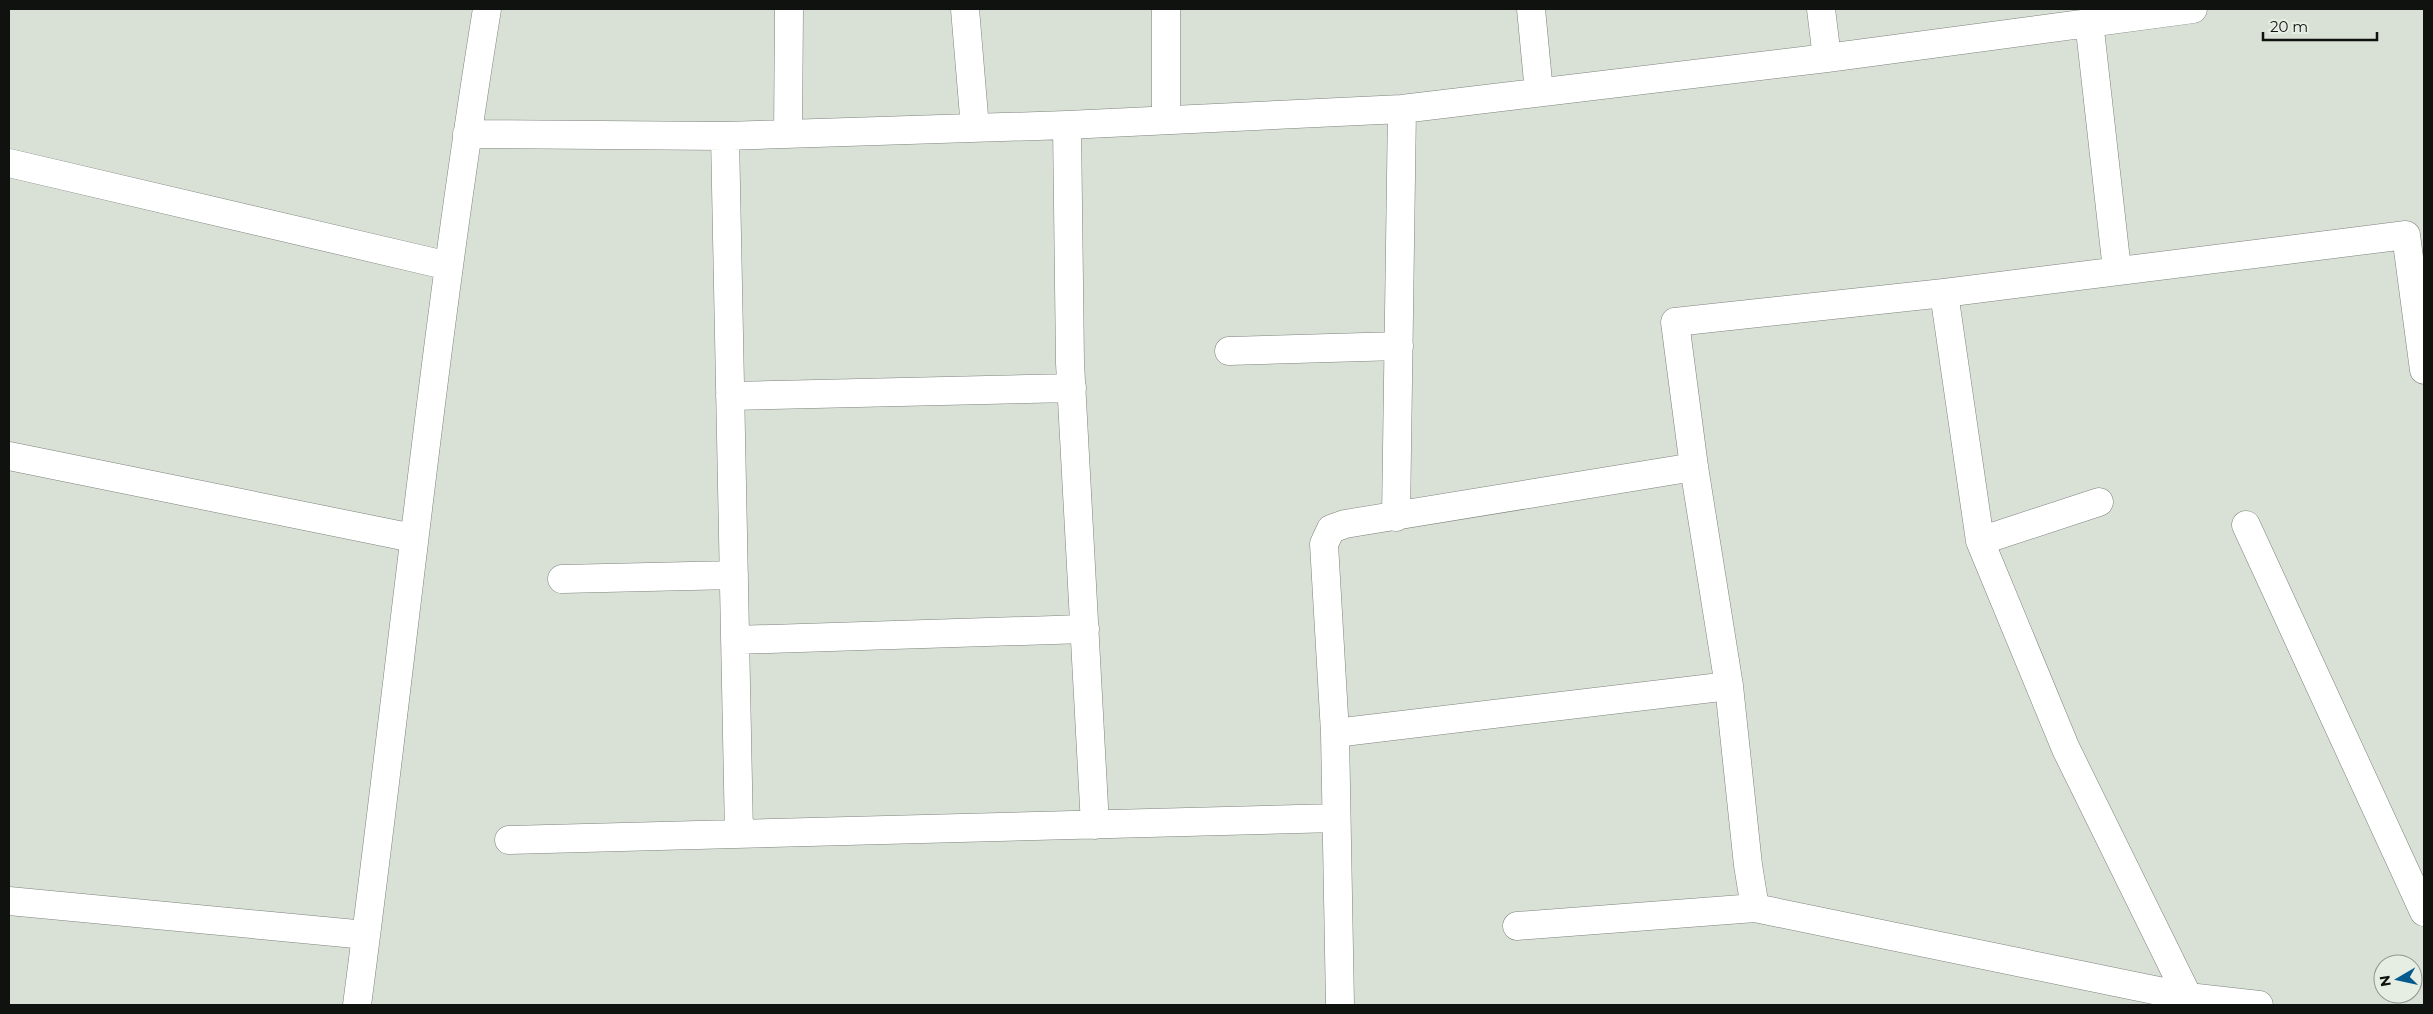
<svg xmlns="http://www.w3.org/2000/svg" width="2433" height="1014" viewBox="0 0 2433 1014" font-family="Montserrat,sans-serif">
	<rect width="100%" height="100%" fill="#d9e1d7"/>
	<g fill="none" stroke-linecap="round" stroke-linejoin="round">
		<defs>
			<path id="minor" d="M965 9 975 128
				M1531 9 1539 92
				M1821 9 1827 58
				M2089 21 2117 270
				M1166 119V9
				M1067 125 1070 363 1095 825
				M467 134 725 136 1067 125 1402 109 1827 58 2193 9
				M788 134 789 9
				M725 136 739 834
				M9 163 449 266
				M1944 293 1980 541 2066 749 2188 997
				M1229 351 1399 346
				M730 396 1072 388
				M9 456 413 538
				M1396 517 1402 109
				M2246 525 2424 912
				M1980 541 2099 502
				M562 579 734 575
				M735 640 1085 629
				M1335 733 1729 686
				M509 840 1336 818
				M9 901 366 935
				M1517 926 1755 908
				M357 1005C401 673 433 340 487 9
				M1340 1005 1335 733 1324 544 1331 529 1345 524 1694 467
				M2259 1005 2188 997 1755 908 1748 865 1729 686 1694 467 1675 322 1944 293 2406 235 2424 370"/>
		</defs>
		<use href="#minor" stroke="#7c837b" stroke-width="29"/>
		<use href="#minor" stroke="#fff" stroke-width="28"/>
	</g>
	<rect width="2433" height="1014" fill="none" stroke="#10120f" stroke-width="20"/>
	<g transform="translate(2398 979) rotate(261)"><circle r="24" fill="#e6eee4" stroke="#90968f"/>
	<path d="M0-4L9 19L0 12L-9 19Z" fill="#025b8c"/>
	<text y="-8" font-size="14" font-weight="bold" text-anchor="middle" fill="#10120f">N</text>
	</g>
	<path d="M2263 32v8h114v-8" fill="none" stroke="#10120f" stroke-width="2.5"/>
	<text x="2270" y="32" font-size="15" fill="#10120f" stroke="#e6eee4" stroke-width="4" paint-order="stroke">20 m</text>
</svg>
